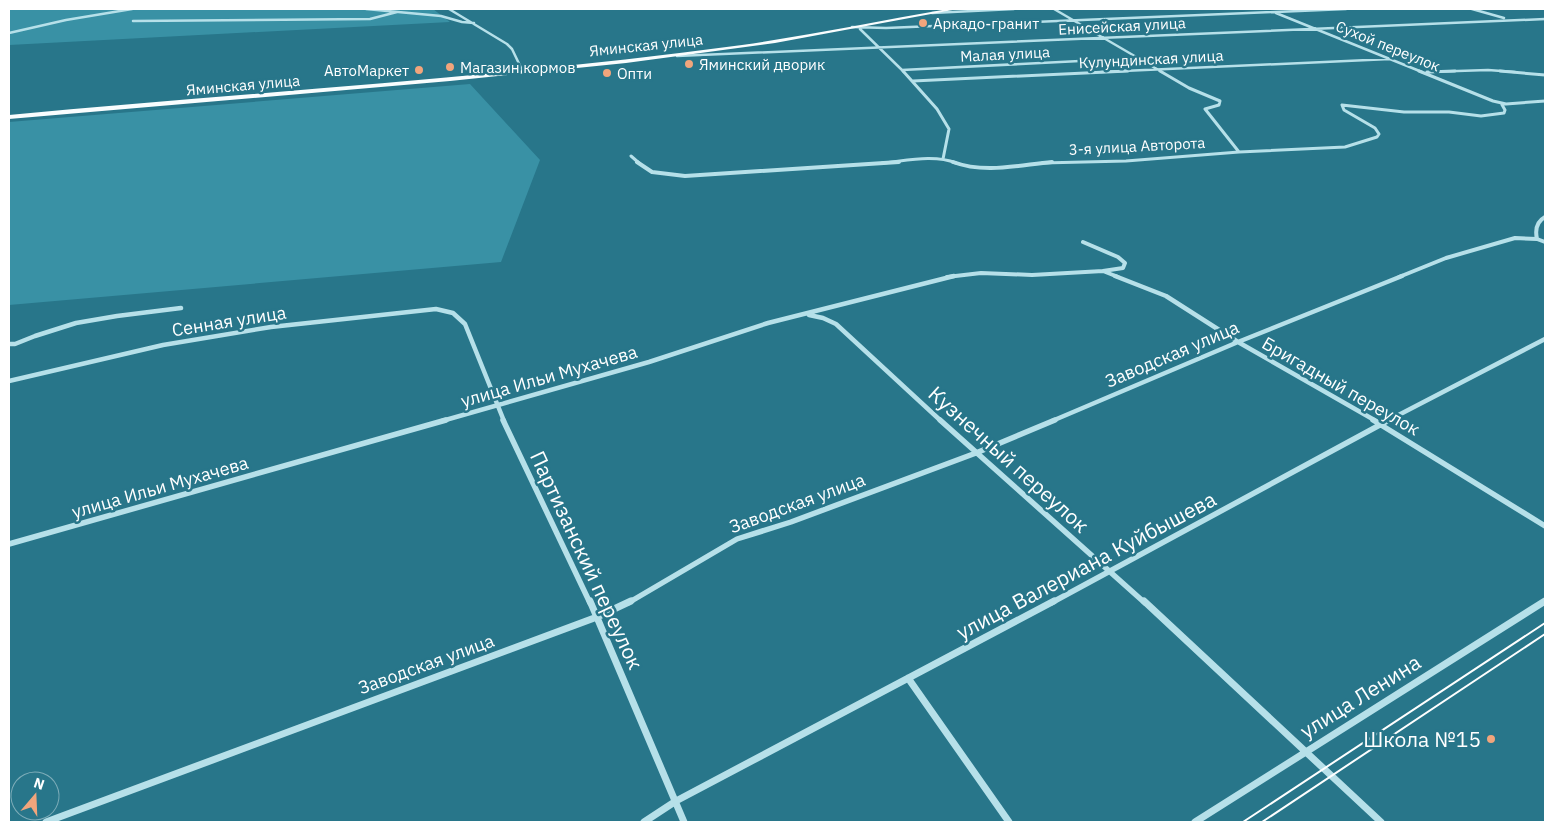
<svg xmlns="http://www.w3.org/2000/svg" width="1554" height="831" viewBox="0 0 1554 831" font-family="'IBM Plex Sans',sans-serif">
	<rect width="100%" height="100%" fill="#28768a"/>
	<path fill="#3991a5" d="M9 9H433L450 22 9 45Z
		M470 84 540 160 501 262 9 305V122Z"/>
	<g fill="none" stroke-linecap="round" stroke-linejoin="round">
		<path stroke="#b6e0e9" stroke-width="2.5" d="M366 9 441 16 462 22 474 23
			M449 9 507 44 512 49 523 72
			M1054 9 1162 72
			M1472 9 1504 18
			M932 13 1014 9
			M1276 13 1422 72
			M133 21 370 19 397 12
			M852 27 886 28 1346 9
			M860 29 904 72
			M9 33 66 20 132 9
			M677 56 1545 19
			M902 70 1139 58
			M1101 72 1390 59
			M1427 72 1488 70 1515 72"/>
		<path stroke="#b6e0e9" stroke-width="3" d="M903 71 937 109 949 129 943 159
			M1160 71 1189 88 1220 101 1219 105 1205 109 1239 152
			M1419 71 1493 101 1506 104 1545 101
			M1500 71 1545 75
			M1427 72 1455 71
			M913 81 1128 71
			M631 156 639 163
			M882 163C905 161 934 154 956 163
			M1042 163 1126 161 1239 152 1345 147 1377 137 1379 134 1375 128 1344 110 1342 105 1404 112H1449L1481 116 1504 113 1505 110 1501 103"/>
		<path stroke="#b6e0e9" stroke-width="4" d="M637 162 652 172 685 176 899 162
			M953 162C985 174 1019 165 1052 162
			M1537 239 1545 242
			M1083 242 1118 257 1125 263 1123 268 1103 271 1118 277
			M947 277 981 273 1032 275 1103 271
			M1399 277 1446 258 1515 238 1537 239C1535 230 1536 222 1545 217"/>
		<path stroke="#b6e0e9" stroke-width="4.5" d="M1115 276 1166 296 1238 342 1376 421
			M809 315 823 318 836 324 941 421
			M9 344H15L35 336 76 323 117 316 181 308
			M9 381 163 345 271 327 436 309 453 313 465 324 504 421
			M442 421 649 362 768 323 954 276
			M1052 421 1238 342 1402 276
			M1387 421 1545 339"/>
		<path stroke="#b6e0e9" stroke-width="5.5" d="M503 420 590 603
			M940 420 1145 603
			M1373 420 1545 526
			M9 544 446 420
			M628 603 737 539 791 522 976 453 1055 420
			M1051 603 1389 420
			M1543 603 1545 601"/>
		<path stroke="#b6e0e9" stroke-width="7" d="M590 601 684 822
			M1144 601 1381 822
			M908 678 1009 822
			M46 822 597 617 631 601
			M644 822 676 801 1054 601
			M1195 822 1545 601"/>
		<path fill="#f9fdfe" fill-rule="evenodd" d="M948 9H958L775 43 626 63 450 81 9 119V115C253 92 499 78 742 45 811 35 879 21 948 9Z"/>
		<path stroke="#fff" stroke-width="2" d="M1243 822 1545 623
			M1262 822 1545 634"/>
	</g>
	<g fill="#f1a57c" stroke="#28768a" stroke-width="2">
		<circle cx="923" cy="23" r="5"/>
		<circle cx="689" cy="64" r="5"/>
		<circle cx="450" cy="67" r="5"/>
		<circle cx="419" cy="70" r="5"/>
		<circle cx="607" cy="73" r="5"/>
		<circle cx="1491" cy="739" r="5"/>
	</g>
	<g text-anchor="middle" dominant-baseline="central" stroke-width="5" stroke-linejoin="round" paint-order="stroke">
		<g font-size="15" fill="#fff" stroke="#28768a" text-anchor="start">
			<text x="933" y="23">Аркадо-гранит</text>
			<text x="699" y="64">Яминский дворик</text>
			<text x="460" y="67">Магазин кормов</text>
			<text x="409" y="70" text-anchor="end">АвтоМаркет</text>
			<text x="617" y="73">Опти</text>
		</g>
		<g font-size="15" fill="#fff" stroke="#28768a">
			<text transform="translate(1122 26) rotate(-3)">Енисейская улица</text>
			<text transform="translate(646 45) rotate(-6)">Яминская улица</text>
			<text transform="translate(1388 46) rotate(22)">Сухой переулок</text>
			<text transform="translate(1005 54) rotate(-3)">Малая улица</text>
			<text transform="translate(1151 59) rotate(-3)">Кулундинская улица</text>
			<text transform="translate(243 85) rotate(-5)">Яминская улица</text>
			<text transform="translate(1137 146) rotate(-3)">3-я улица Авторота</text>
		</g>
		<g font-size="18" fill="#fff" stroke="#28768a">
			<text transform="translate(229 321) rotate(-9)">Сенная улица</text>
			<text transform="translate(1172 354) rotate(-23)">Заводская улица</text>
			<text transform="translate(549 376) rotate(-16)">улица Ильи Мухачева</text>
			<text transform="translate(1341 386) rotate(30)">Бригадный переулок</text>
			<text transform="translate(160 487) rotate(-16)">улица Ильи Мухачева</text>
			<text transform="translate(797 503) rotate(-20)">Заводская улица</text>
			<text transform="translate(426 664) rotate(-20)">Заводская улица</text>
		</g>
		<g font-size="21" fill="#fff" stroke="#28768a">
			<text transform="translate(1009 459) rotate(42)">Кузнечный переулок</text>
			<text transform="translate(587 560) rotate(65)">Партизанский переулок</text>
			<text transform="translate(1086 565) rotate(-28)">улица Валериана Куйбышева</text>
			<text transform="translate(1360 696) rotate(-32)">улица Ленина</text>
		</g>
		<g font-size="21" fill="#fff" stroke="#28768a" text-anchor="end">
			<text x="1481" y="739">Школа №15</text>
		</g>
	</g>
	<rect width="1554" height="831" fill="none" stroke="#ffffff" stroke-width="20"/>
	<g transform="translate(35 796) rotate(19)"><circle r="24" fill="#28768a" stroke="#7eadb9"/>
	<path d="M0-4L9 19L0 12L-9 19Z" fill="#f1a57c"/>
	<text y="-8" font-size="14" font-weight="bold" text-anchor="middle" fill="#ffffff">N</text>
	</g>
</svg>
